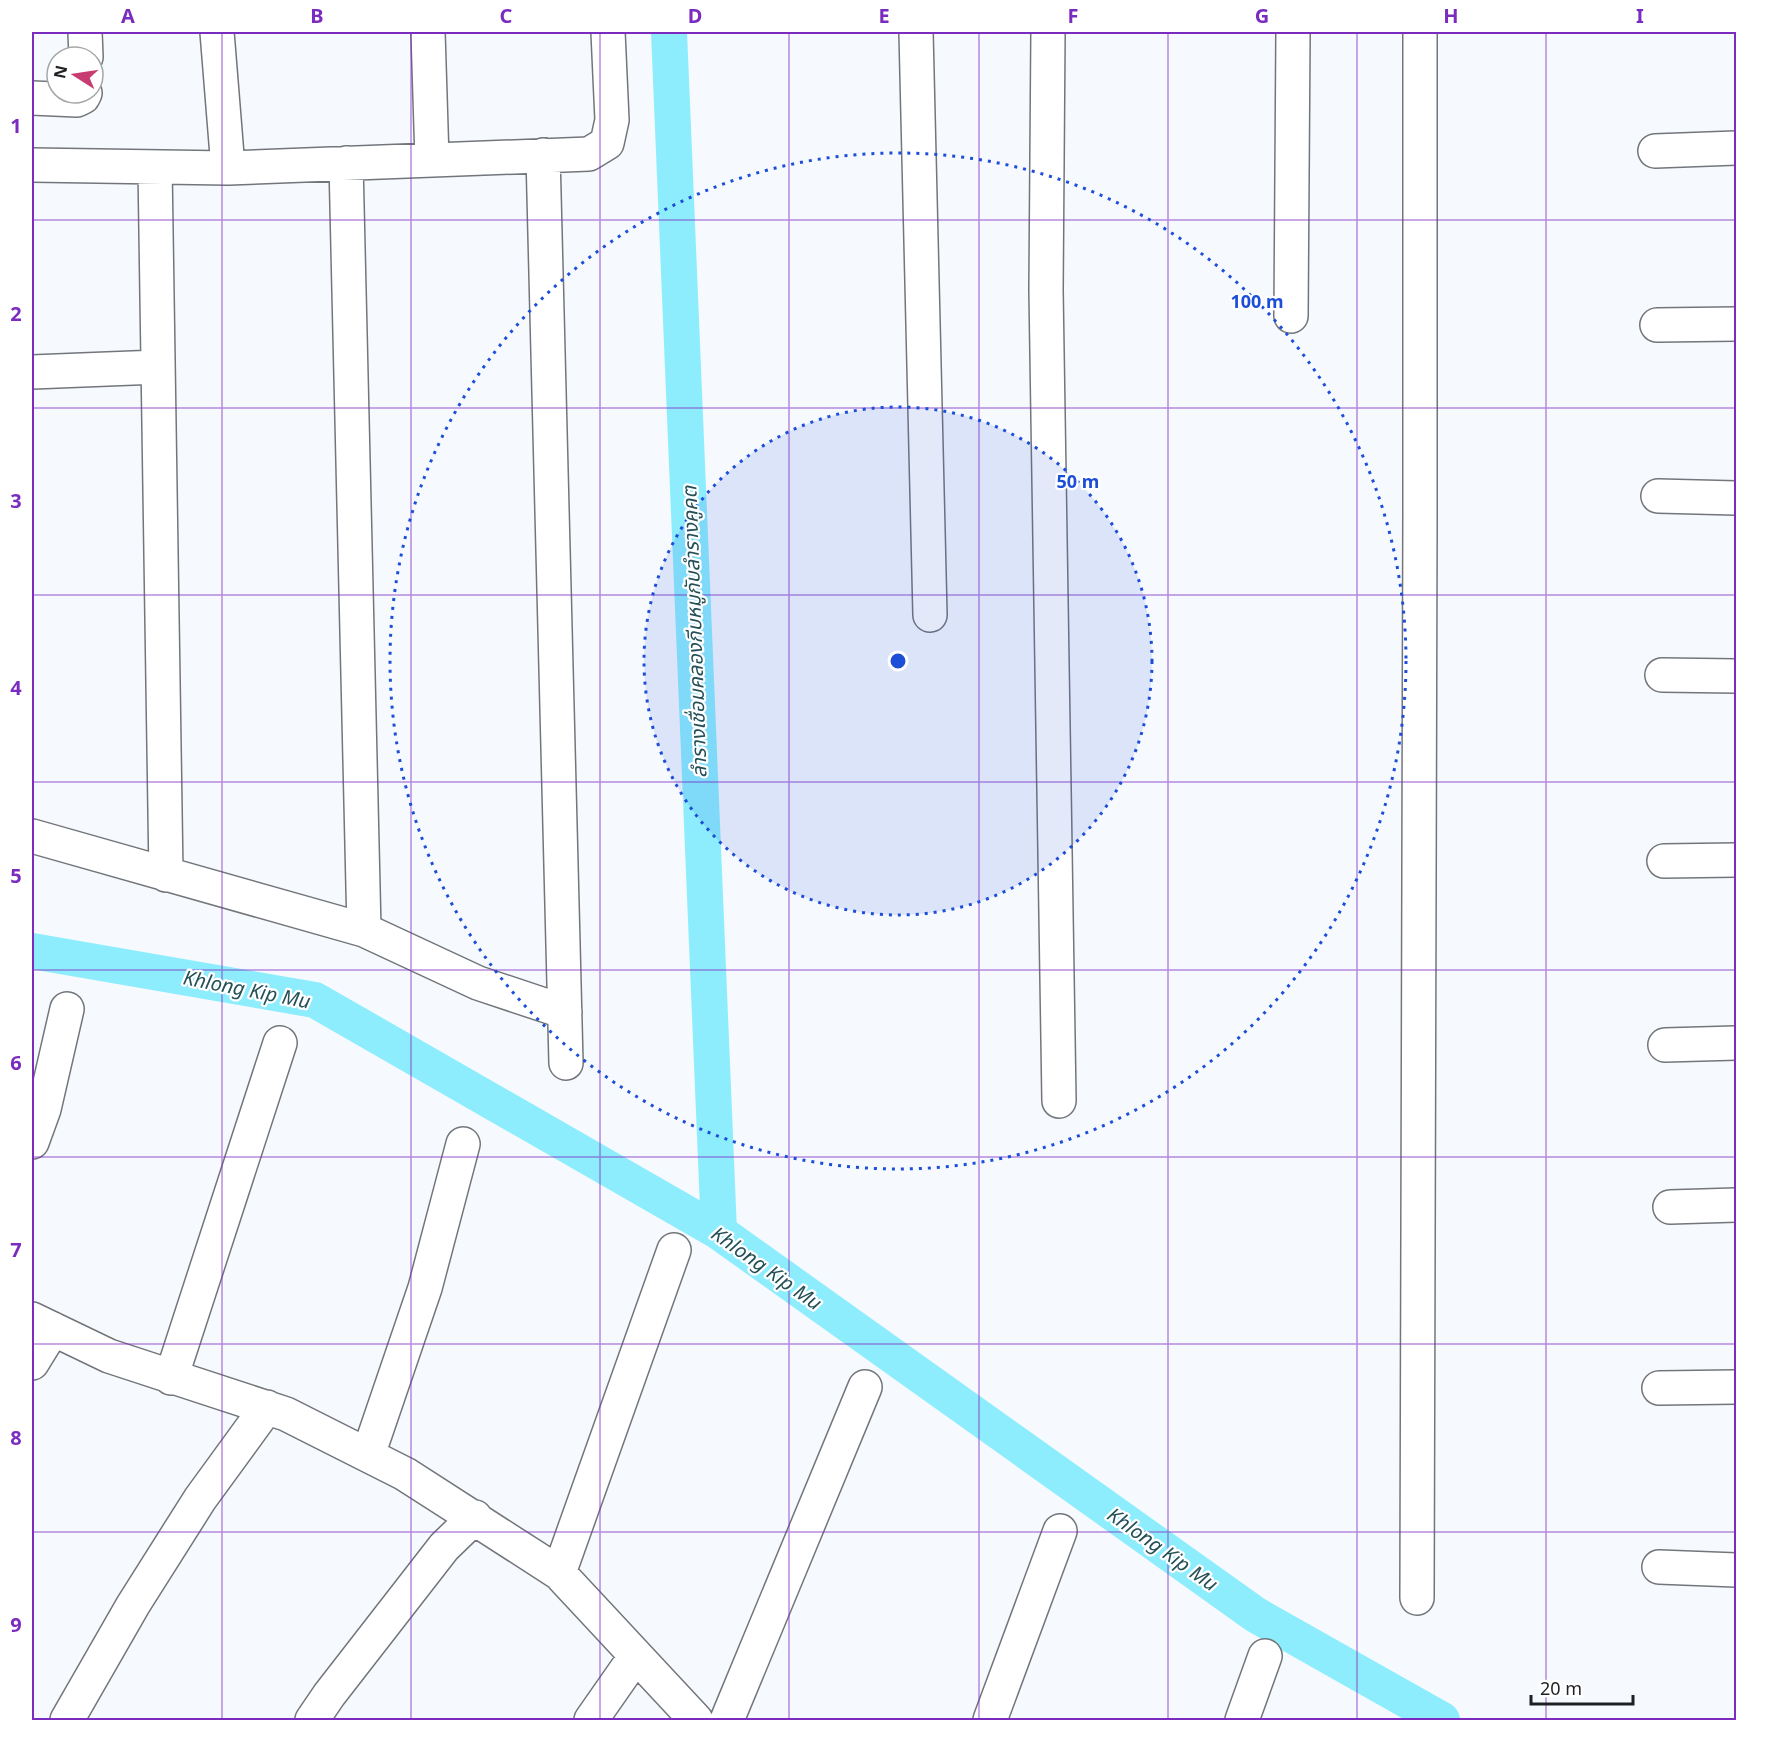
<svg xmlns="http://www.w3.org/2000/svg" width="1768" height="1752" viewBox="0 0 1768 1752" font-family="'Noto Sans','Noto Sans Thai',sans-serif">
	<rect width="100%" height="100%" fill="#f6faff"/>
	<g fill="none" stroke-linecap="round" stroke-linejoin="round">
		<path stroke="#8dedfd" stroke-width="36" d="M669 32 719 1232
			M32 951 315 1000 719 1232 1256 1615 1442 1720"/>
		<defs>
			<path id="street" d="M85 32 86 57
				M217 32 228 168
				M428 32 432 160
				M916 32 930 615
				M1048 32 1046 290 1059 1101
				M32 98 77 100 83 97 85 93
				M1655 151 1736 148
				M543 155 566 1063
				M346 163 364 930
				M32 165 228 168 589 154 607 143 612 120 608 32
				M155 167 166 875
				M1291 316 1293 32
				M1657 325 1736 324
				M32 372 158 367
				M1658 496 1736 498
				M1662 675 1736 676
				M32 836 364 930 478 983 565 1012
				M1664 861 1736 860
				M1665 1045 1736 1043
				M32 1142 44 1109 67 1009
				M1670 1207 1736 1205
				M32 1319 109 1356 286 1414 405 1474 559 1573 696 1720
				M32 1363 53 1329
				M171 1378 280 1043
				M1659 1388 1736 1387
				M368 1455 425 1288 463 1144
				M1659 1567 1736 1570
				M559 1573 674 1250
				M1417 1598 1420 516V32
				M67 1720 133 1605 200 1499 267 1407
				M312 1720 329 1695 444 1547 475 1517
				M591 1720 635 1657
				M727 1720 865 1387
				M990 1720 1060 1531
				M1242 1720 1265 1656"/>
		</defs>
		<use href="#street" stroke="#72767b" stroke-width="36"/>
		<use href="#street" stroke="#fff" stroke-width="33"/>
	</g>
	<path fill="none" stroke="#7b2cbf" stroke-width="1.5" stroke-opacity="0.55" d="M222 32V1720M411 32V1720M600 32V1720M789 32V1720M979 32V1720M1168 32V1720M1357 32V1720M1546 32V1720M32 220H1736M32 408H1736M32 595H1736M32 782H1736M32 970H1736M32 1157H1736M32 1344H1736M32 1532H1736"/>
	<circle cx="898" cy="661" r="254" fill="#1d4ed8" fill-opacity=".12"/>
	<g fill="none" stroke="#1d4ed8" stroke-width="3" stroke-dasharray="3 6">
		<circle cx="898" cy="661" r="254"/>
		<circle cx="898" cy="661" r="508"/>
	</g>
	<g text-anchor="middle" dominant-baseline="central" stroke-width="4.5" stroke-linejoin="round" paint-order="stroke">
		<g font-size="20" font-style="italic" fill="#255057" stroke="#fff">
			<text transform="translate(694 632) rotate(-92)">ลำรางเชื่อมคลองกีบหมูกับลำรางคูคต</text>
			<text transform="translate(247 989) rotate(11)">Khlong Kip Mu</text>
			<text transform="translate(767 1268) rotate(35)">Khlong Kip Mu</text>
			<text transform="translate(1163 1549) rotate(35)">Khlong Kip Mu</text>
		</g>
	</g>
	<circle cx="898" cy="661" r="9" fill="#1d4ed8" stroke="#fff" stroke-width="3"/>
	<g font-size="18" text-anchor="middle" font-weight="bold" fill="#1d4ed8" stroke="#fff" stroke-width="4.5" stroke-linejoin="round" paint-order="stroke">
		<text x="1257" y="308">100 m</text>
		<text x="1078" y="488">50 m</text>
	</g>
	<rect width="1768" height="1752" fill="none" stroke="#ffffff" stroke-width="66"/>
	<g transform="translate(75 75) rotate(282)"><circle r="28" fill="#ffffff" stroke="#a5a6a7" stroke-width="1.5"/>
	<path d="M0-4.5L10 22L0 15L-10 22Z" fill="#c73c71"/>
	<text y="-9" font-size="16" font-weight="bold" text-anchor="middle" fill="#1f2023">N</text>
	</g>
	<path d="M1531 1695v9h102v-9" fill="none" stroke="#1f2023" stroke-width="3"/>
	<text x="1540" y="1695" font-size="18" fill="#1f2023" stroke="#ffffff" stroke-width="4.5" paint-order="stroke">20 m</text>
	<rect x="33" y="33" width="1702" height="1686" fill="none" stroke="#7b2cbf" stroke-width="2"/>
	<g font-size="20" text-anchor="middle" font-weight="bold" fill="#7b2cbf">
		<text x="128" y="23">A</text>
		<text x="317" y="23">B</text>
		<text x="506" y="23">C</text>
		<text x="695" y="23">D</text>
		<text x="884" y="23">E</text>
		<text x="1073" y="23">F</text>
		<text x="1262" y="23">G</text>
		<text x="1451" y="23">H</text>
		<text x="1640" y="23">I</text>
		<text x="16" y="133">1</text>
		<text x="16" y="321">2</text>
		<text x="16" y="508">3</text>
		<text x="16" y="695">4</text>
		<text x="16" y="883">5</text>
		<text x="16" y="1070">6</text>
		<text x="16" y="1257">7</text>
		<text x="16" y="1445">8</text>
		<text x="16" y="1632">9</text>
	</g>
</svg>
